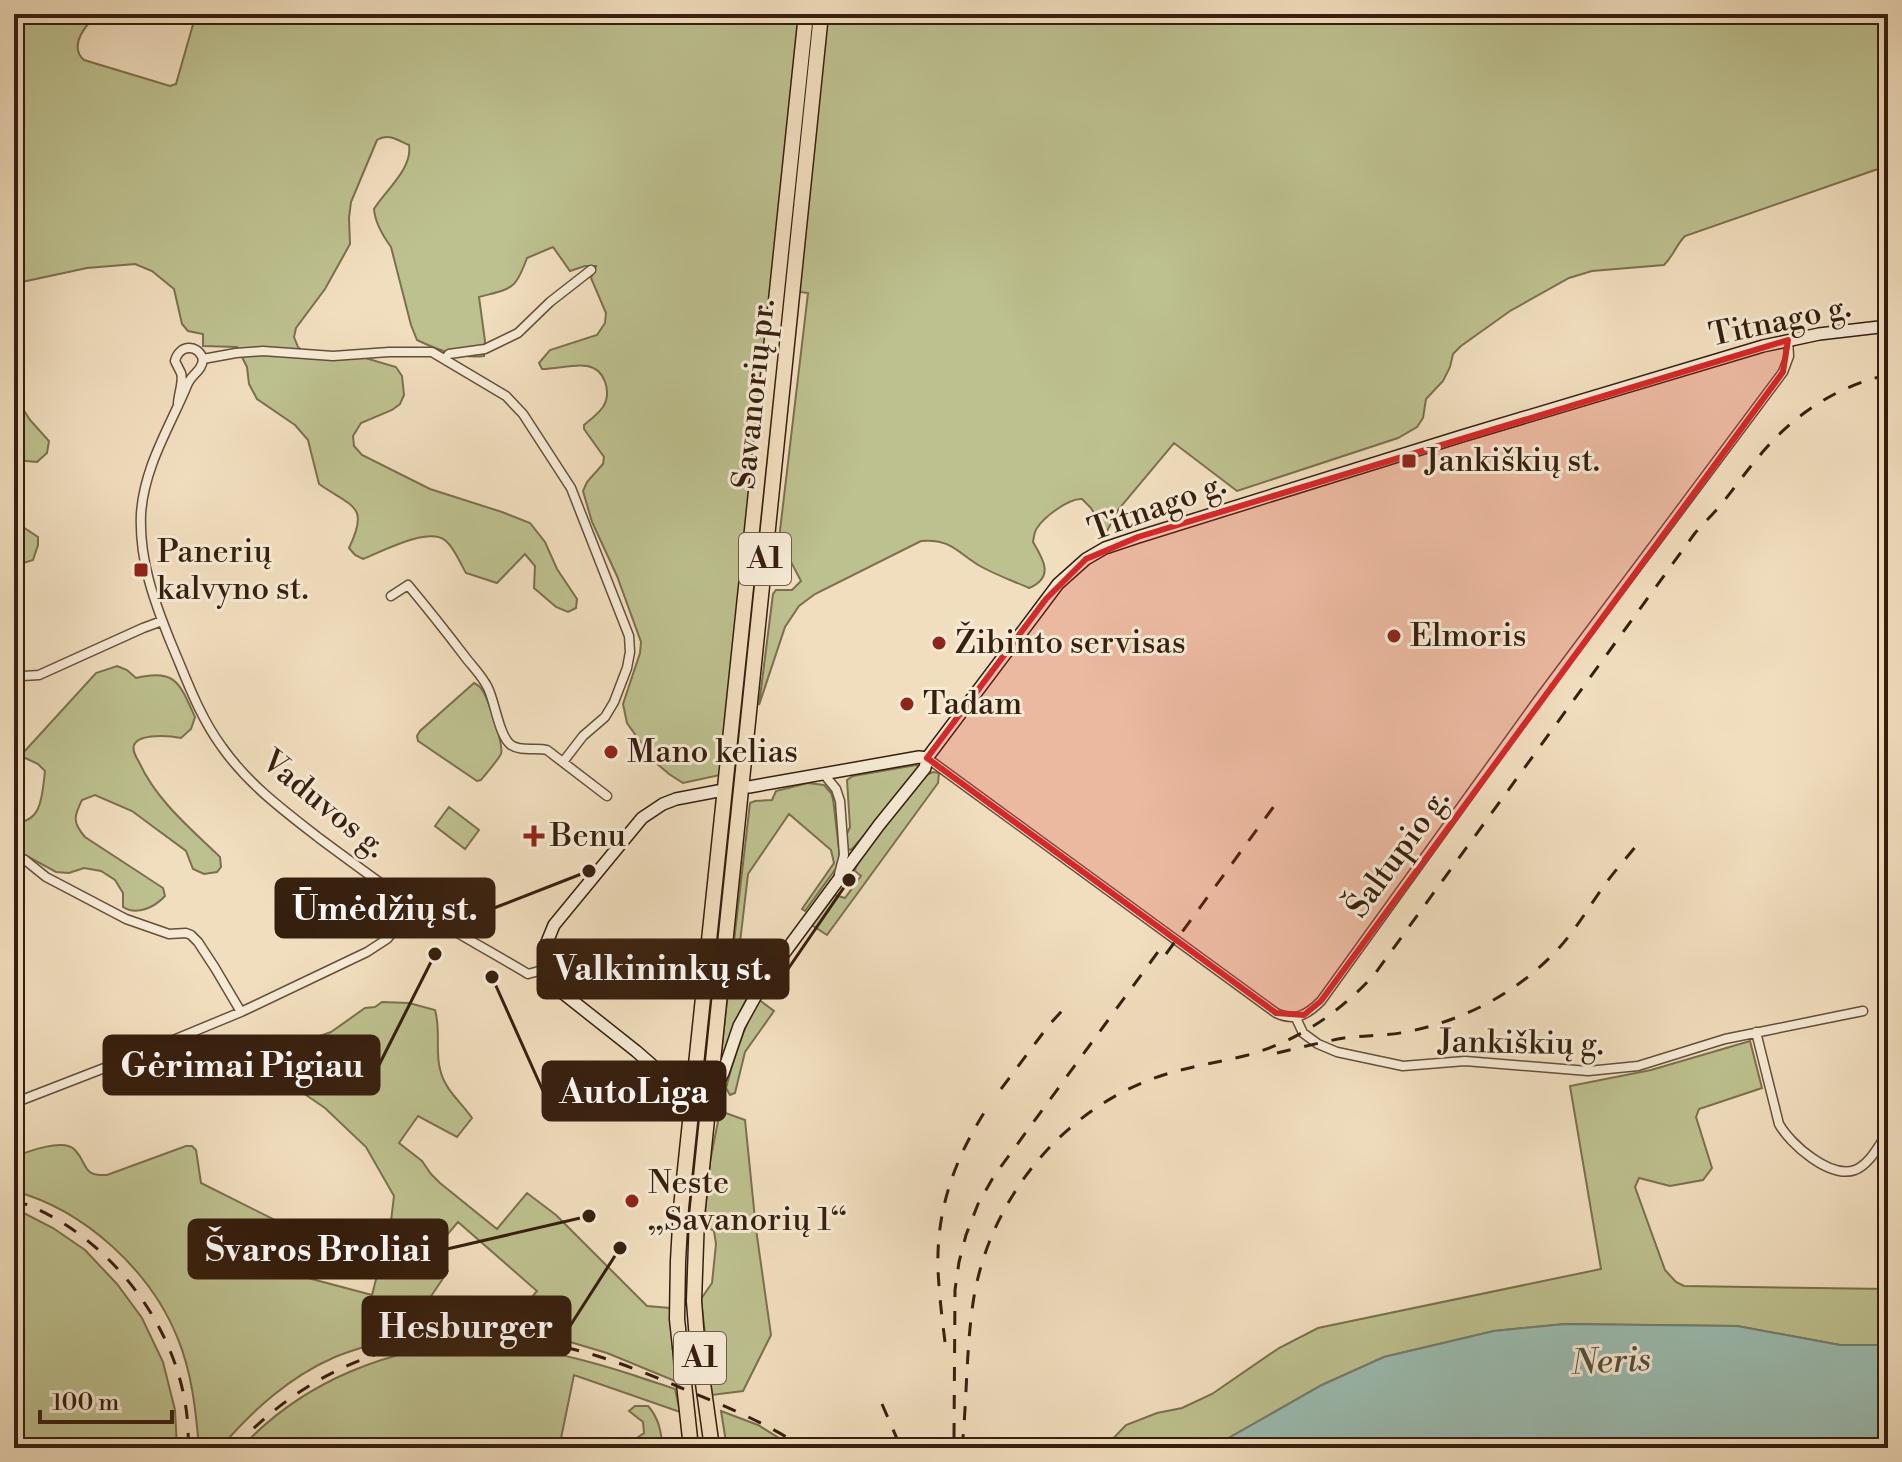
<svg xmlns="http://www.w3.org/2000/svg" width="1902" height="1462" viewBox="0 0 1902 1462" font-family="'Libre Bodoni',serif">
	<rect width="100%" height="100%" fill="#f1debe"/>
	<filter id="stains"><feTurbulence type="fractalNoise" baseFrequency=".0025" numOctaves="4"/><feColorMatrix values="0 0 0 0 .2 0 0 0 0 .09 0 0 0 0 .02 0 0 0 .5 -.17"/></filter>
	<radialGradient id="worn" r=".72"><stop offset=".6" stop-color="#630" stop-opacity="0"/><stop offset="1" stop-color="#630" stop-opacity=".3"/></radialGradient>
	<path fill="#bdc08f" stroke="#7a704e" stroke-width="2" d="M14 14H101C86 22 68 46 84 60L170 86 176 84 196 14H1888V167L1875 170 1685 236C1676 245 1674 255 1664 265L1592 271 1569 278 1510 311 1461 346 1453 354 1450 367 1443 381 1426 399 1423 418 1417 427 1398 438 1237 491 1174 443 1118 510 1106 533 1091 508 1082 499C1069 498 1044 517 1037 528 1034 532 1034 537 1033 542 1043 559 1055 577 1029 588 1013 581 996 575 980 566 958 553 950 538 921 541L815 594 799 606 785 627 759 705 773 594 776 590H792L801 581 779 539 808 293 772 288 720 775 683 783 669 774 655 762 627 723 623 704 640 653 641 642 617 576 592 522 583 491 587 482 603 464 604 457 584 429V425C590 420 598 414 603 407 612 392 605 369 587 366 573 364 557 369 542 369L539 363 550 350 597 335 605 323 606 313 591 278 596 266H585L570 271 553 247 527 258C515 291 512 288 479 297L485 341 484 356C460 359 438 350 417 340L411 325 391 247C383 236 375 223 374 209 386 190 413 168 409 145 397 140 388 133 377 140L351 202 349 218 350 244 325 289 296 328 294 337 298 347 310 357H362L396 367 402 376 404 395 400 404 392 410 361 423 353 436 354 446 362 455 430 489 502 512 530 523 545 542 557 569 577 599 576 608 568 612 556 607 534 588 535 566 525 554 497 583 466 573C460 563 455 549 446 541 429 526 383 551 363 559L355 555 349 548C370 505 352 507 319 484L308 440 295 425 257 399 249 384 247 367 237 347 203 346V334L188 331 182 324 174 289 152 271 135 264 87 268 22 282 14 287Z
		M14 395 30 420 49 441 47 453 37 462 26 461 14 454Z
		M14 521 38 537V545L33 560 14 566Z
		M117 666 127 670 136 678C176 668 180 684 195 717L191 729 181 738C171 736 139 733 134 745 132 751 136 757 139 762 157 801 190 828 220 857L221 867 217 872 204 874 193 869 186 851 132 811 95 795 82 800C74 816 72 822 85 837L163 888 165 896C155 907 137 916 123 907V893L115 880 101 871 84 868 69 873 56 872 14 849V823C43 822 42 795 45 771L38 764 23 757V753L96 673Z
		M474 683C476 684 478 685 480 687 487 694 504 745 501 754 496 763 487 772 481 780L477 781 418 741 417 736 420 731Z
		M916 765 920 767 908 787 851 850 848 849 846 836 850 827 847 780 853 776Z
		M933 772 939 773 938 783 827 935 810 924 835 895 845 898 861 876 855 871 856 867 872 840 924 776Z
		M808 783 824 785 831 793 833 799 840 858 837 867 805 911 802 909 834 863 831 850 789 814 748 874 736 977 750 992 735 1022 719 1071 750 803 755 801 772 800 776 791Z
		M449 807 479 830 465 849 435 826Z
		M758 999 774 1011 745 1052 735 1093 730 1095 726 1088C734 1056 744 1028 758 999Z
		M382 1002 409 1003 435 1010C441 1031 435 1050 440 1069 444 1089 461 1102 472 1118L457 1137 418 1116 399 1143 422 1161 431 1174 440 1183 497 1229 527 1193 556 1215 647 1306 670 1308 675 1381 607 1353 550 1336 506 1328 537 1291 458 1222 440 1243 441 1263 448 1271 419 1314 418 1332C391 1340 361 1346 335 1357 289 1377 253 1410 220 1448H199C196 1412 192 1373 178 1339 151 1271 85 1210 14 1191V1158C27 1151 64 1138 75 1150 89 1165 81 1176 107 1175L186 1146H192L196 1150 201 1183 287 1226 278 1270 372 1295 391 1221 394 1196 366 1147 325 1108 278 1076 289 1056 303 1042 331 1032 365 1008 375 1007Z
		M1750 1041 1762 1088 1699 1109 1696 1117 1712 1168 1703 1180 1670 1186 1639 1178 1635 1187 1665 1270 1676 1282 1684 1286 1888 1289V1345H1840L1737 1326 1565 1324 1494 1331 1384 1357 1322 1385 1211 1448H1104L1126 1425 1157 1413 1182 1408 1212 1394 1279 1348 1318 1328 1601 1269 1570 1086 1651 1070Z
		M720 1111 745 1120 756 1229 771 1335 743 1391 712 1395 701 1299 712 1283 716 1244 714 1231 704 1225 710 1162Z
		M14 1208 53 1228 85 1250 117 1284 142 1318 163 1362 175 1410 177 1448H14Z
		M481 1343C533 1346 584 1359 633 1375 647 1380 661 1384 675 1389L680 1412 574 1375 559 1448H241C303 1381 391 1346 481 1343Z
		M635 1406H648C659 1418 661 1432 663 1448H629L634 1440 644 1433 643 1422 629 1411Z
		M721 1411 758 1425 795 1448H727Z"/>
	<path fill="#9bbcb1" stroke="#737d70" stroke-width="2" d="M1565 1324 1737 1326 1840 1345H1888V1448H1697C1663 1440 1626 1439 1592 1448H1211L1322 1385 1384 1357 1494 1331Z"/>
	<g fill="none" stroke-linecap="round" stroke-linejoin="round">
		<defs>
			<path id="street" d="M203 359C202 371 193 373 188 383 171 425 144 466 141 514 139 560 154 601 171 643 186 678 199 716 222 747 248 784 283 810 319 838 350 861 381 884 413 906 450 930 490 951 528 974L546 969
				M203 359 236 353 263 351 333 356 389 352H432L506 396 523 414 571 488 629 636 630 652 627 668 614 702 605 717 583 736 563 762
				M445 359 449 354 485 349 518 333 550 302 591 270
				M178 404C178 395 184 381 181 373 179 369 177 365 175 361 179 345 197 343 203 359
				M391 596 408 585C428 609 447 633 466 658 473 667 483 677 488 688 495 702 499 736 511 745 521 752 536 747 547 750L607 796
				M14 673 22 676 39 675 143 628 162 621
				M927 758 1276 1013C1295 1022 1307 1015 1321 1001L1538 700 1783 372 1789 356 1788 340
				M823 773 836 789 840 801 844 855 839 874
				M14 855 25 860 46 877 126 919 169 934 186 933 191 935 198 942 215 968 241 1012
				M1296 1018 1303 1033 1318 1044 1337 1052 1403 1066 1465 1061 1588 1071 1638 1066 1725 1039 1863 1011
				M1756 1032 1779 1124C1790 1144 1830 1179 1855 1170 1870 1164 1879 1145 1888 1132
				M14 1103 125 1060 241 1012 367 952 387 939 414 906"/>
			<path id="secondary" d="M749 787 919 757 927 758
				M694 1096 676 1086 636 1051 564 994 549 976 545 962V947L554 925 642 818 663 804 676 799 718 791
				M712 1096 723 1073 739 1026 765 979 879 825 925 768 927 758 1058 584 1086 559 1105 548 1138 537 1462 436 1763 346 1819 334 1888 326"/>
			<path id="highway" d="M691 1448 677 1319 678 1261 681 1208 806 14
				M712 1448 697 1340 694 1301 697 1216 821 14"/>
		</defs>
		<use href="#street" stroke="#654f3a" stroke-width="11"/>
		<use href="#secondary" stroke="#361f0e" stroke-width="14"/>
		<use href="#highway" stroke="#361f0e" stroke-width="17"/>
		<use href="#street" stroke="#f6ead5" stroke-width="8"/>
		<use href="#secondary" stroke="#f6ead5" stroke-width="11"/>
		<use href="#highway" stroke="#f1debe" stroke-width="14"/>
		<path stroke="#361f0e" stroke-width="3" stroke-dasharray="14 14" stroke-linecap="butt" d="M1166 954 1277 802
			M1277 1053C1299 1048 1321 1042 1344 1038 1366 1035 1389 1036 1411 1031 1467 1019 1520 991 1559 948 1577 928 1590 905 1606 883 1617 868 1629 855 1641 840
			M1001 1089 1049 1025 1070 1002
			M14 1200C114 1233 193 1343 188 1448
			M945 1342C942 1318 939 1293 938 1269 936 1206 957 1153 991 1102
			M882 1404 901 1448
			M954 1437 955 1290 959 1262 966 1235 978 1204 994 1176 1166 941
			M234 1448C313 1363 419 1324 535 1341 584 1349 633 1367 679 1387 722 1405 765 1422 804 1448
			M962 1448C967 1400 966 1351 973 1303 989 1195 1070 1099 1177 1071 1200 1065 1224 1061 1248 1055 1298 1041 1339 1013 1374 975L1695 533C1703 524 1712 515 1720 506 1736 486 1750 466 1767 447 1798 412 1842 384 1888 375"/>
	</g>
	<path fill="#d62828" fill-opacity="0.2" stroke="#d62828" stroke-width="6" stroke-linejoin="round" d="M1788 340 1783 372 1321 1001 1304 1015 1276 1013 927 758 1046 599 1086 559 1138 537Z"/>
	<g fill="#8f2418" stroke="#f6ead5" stroke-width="3">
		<rect x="1401" y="453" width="16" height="16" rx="4"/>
		<rect x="133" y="562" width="16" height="16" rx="4"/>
		<circle cx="1394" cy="636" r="8"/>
		<circle cx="939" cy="643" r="8"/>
		<circle cx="907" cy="704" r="8"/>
		<circle cx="611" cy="752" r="8"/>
		<path d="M530 824h8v8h8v8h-8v8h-8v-8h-8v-8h8z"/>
		<circle cx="632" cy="1201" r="8"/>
	</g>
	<g text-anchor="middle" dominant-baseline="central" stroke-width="6" stroke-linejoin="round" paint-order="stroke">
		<g fill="#f6ead5" stroke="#705c4a" stroke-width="2">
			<rect x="739" y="533" width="52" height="52" rx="6"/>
			<rect x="674" y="1332" width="52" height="52" rx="6"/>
		</g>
		<g font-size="30" font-weight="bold" fill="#361f0e">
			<text x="765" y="559">A1</text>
			<text x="700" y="1358">A1</text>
		</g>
		<g font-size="32" fill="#361f0e" stroke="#f6ead5">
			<text transform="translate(1780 321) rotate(-12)">Titnago g.</text>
			<text transform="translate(754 394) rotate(-84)">Savanorių pr.</text>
			<text transform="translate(1157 507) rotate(-20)">Titnago g.</text>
			<text transform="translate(324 804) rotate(39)">Vaduvos g.</text>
			<text transform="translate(1398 853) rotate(-54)">Šaltupio g.</text>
			<text transform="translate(1521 1043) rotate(1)">Jankiškių g.</text>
		</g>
		<g font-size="32" fill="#361f0e" stroke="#f6ead5" text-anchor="start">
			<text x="1425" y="461">Jankiškių st.</text>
			<text x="157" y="552">Panerių<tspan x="157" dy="37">kalvyno st.</tspan></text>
			<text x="1410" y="636">Elmoris</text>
			<text x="955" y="643">Žibinto servisas</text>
			<text x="923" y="704">Tadam</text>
			<text x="627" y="752">Mano kelias</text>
			<text x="550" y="836">Benu</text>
			<text x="648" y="1183">Neste<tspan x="648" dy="37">„Savanorių 1“</tspan></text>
		</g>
		<g font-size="34" font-style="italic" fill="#544e3f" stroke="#f6ead5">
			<text transform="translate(1611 1362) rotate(-3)">Neris</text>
		</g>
	</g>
	<path fill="none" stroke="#361f0e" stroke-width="3" d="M589 871L494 908M849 880L788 969M435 954L379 1065M492 977L543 1091M589 1216L447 1249M620 1248L570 1326"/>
	<g fill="#361f0e" stroke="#f6ead5" stroke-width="3">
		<circle cx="589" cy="871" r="8"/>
		<circle cx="849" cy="880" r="8"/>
		<circle cx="435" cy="954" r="8"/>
		<circle cx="492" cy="977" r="8"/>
		<circle cx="589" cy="1216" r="8"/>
		<circle cx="620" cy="1248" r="8"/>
	</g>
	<g fill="#361f0e" stroke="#361f0e" stroke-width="3">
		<rect x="276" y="879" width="218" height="58" rx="8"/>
		<rect x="538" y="940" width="250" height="58" rx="8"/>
		<rect x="104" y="1036" width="275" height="58" rx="8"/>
		<rect x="543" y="1062" width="182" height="58" rx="8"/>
		<rect x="189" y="1220" width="258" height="58" rx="8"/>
		<rect x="363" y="1297" width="207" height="58" rx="8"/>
	</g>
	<g font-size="34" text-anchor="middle" font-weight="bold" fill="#fff">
		<text x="385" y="920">Ūmėdžių st.</text>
		<text x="663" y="980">Valkininkų st.</text>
		<text x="242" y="1077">Gėrimai Pigiau</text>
		<text x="634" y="1103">AutoLiga</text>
		<text x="318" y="1261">Švaros Broliai</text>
		<text x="466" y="1338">Hesburger</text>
	</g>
	<rect width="1902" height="1462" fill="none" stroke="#f1debe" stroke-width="48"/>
	<rect x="16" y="16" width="1870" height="1430" fill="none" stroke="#361f0e" stroke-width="4"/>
	<rect x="24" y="24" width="1854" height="1414" fill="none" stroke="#361f0e" stroke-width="2"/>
	<path d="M40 1410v12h132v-12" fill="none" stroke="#361f0e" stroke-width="4"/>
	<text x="52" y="1410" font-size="24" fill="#361f0e" stroke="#f6ead5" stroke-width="6" paint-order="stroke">100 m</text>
	<rect width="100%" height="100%" filter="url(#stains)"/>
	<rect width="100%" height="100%" fill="url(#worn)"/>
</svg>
